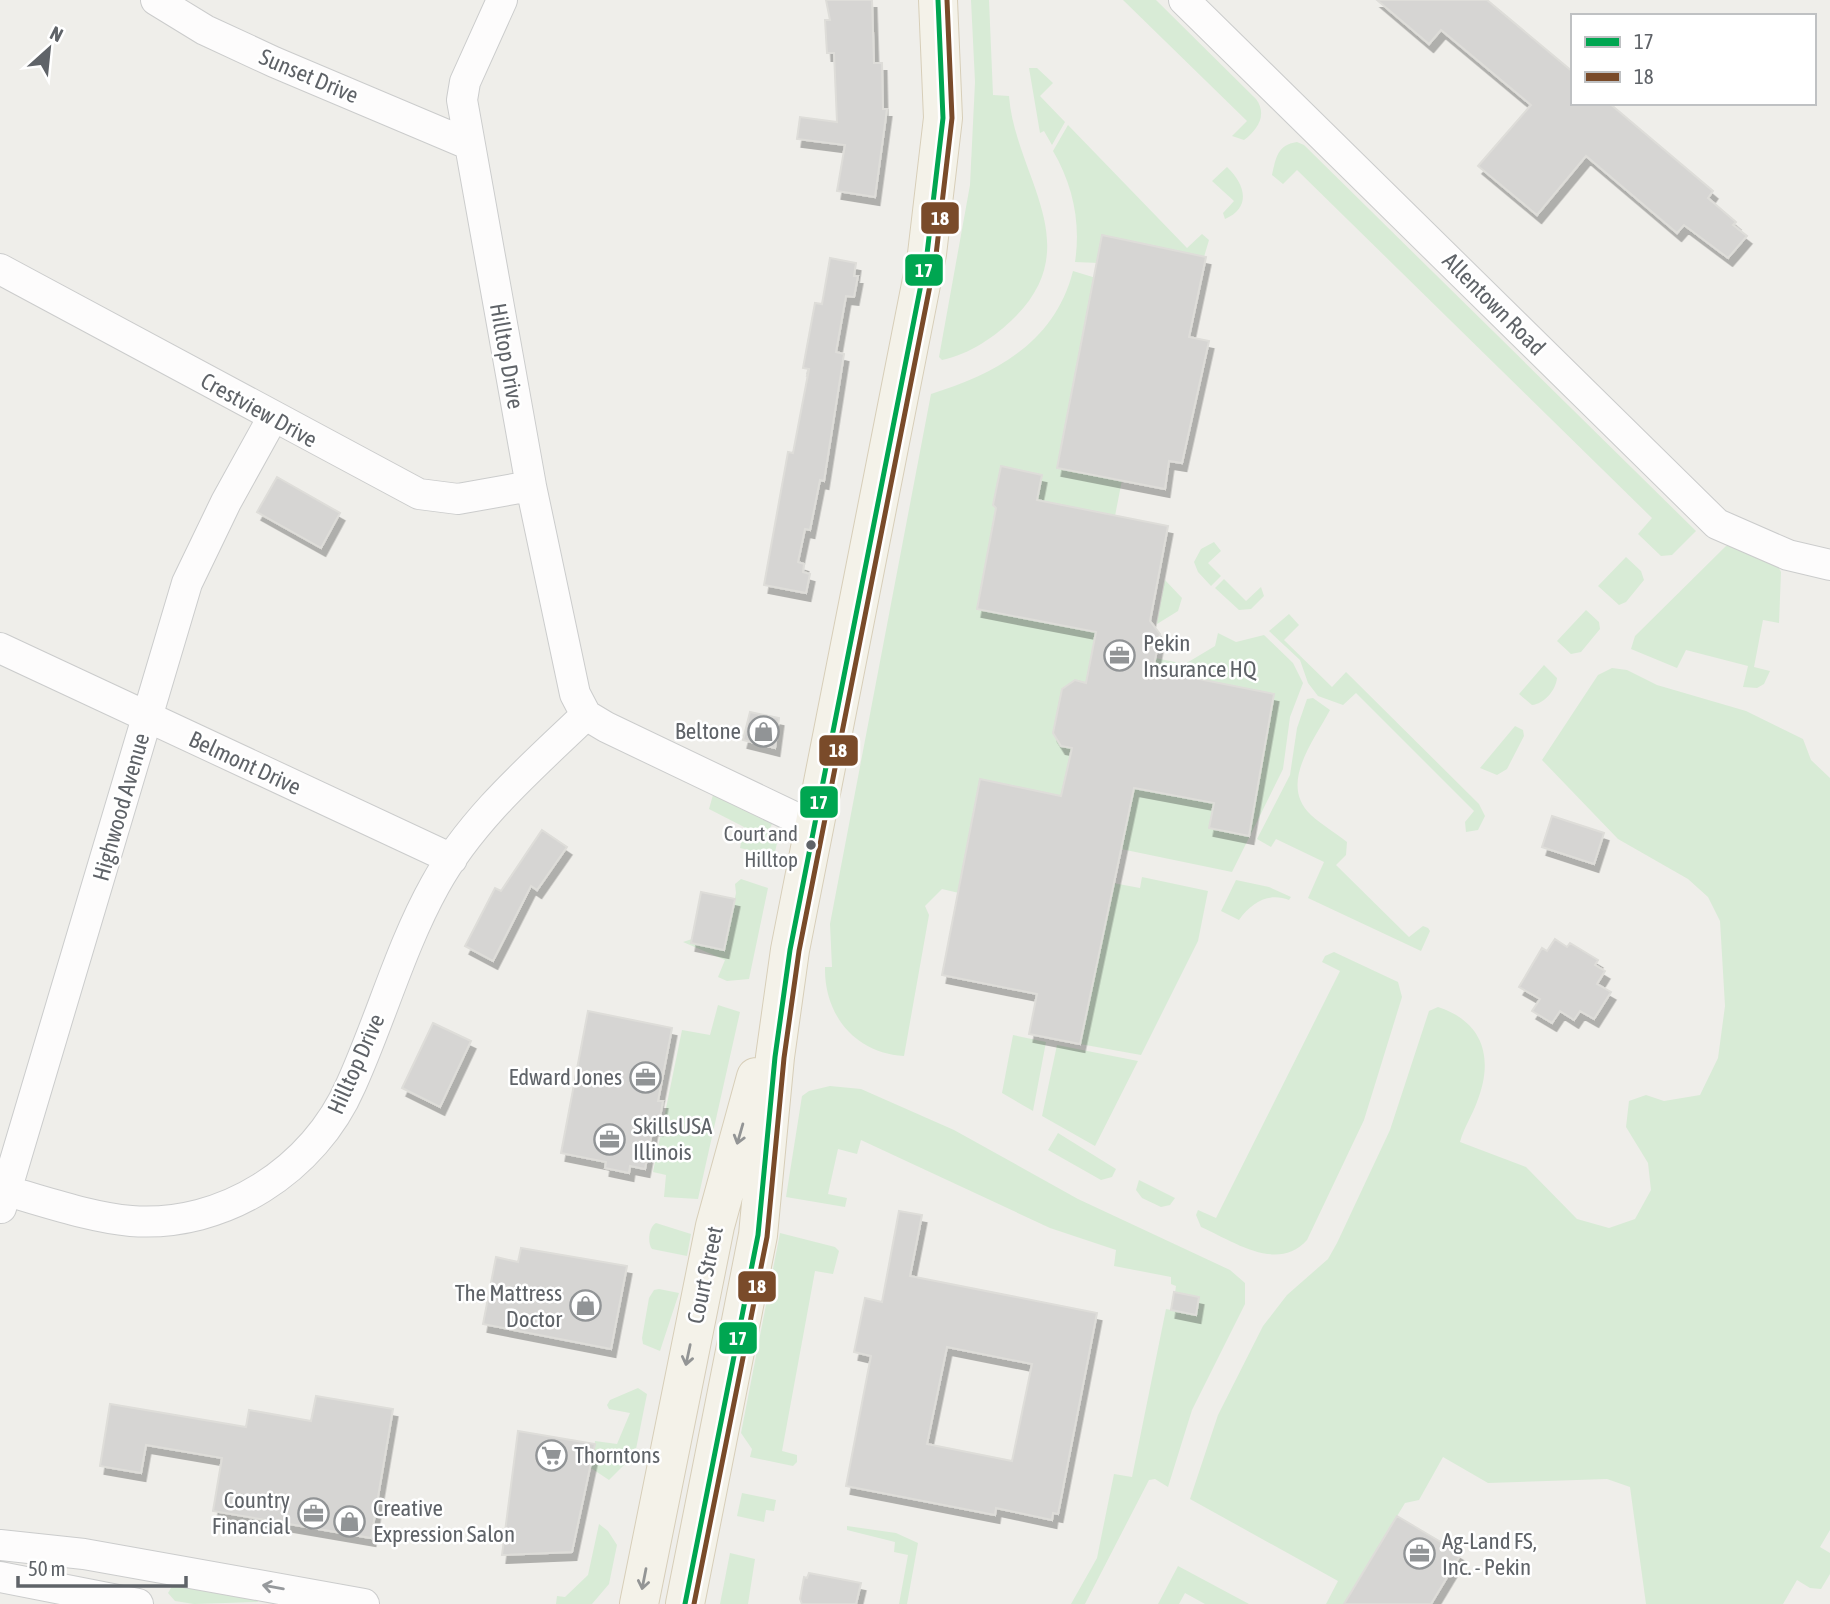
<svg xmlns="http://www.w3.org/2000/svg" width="1830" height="1604" viewBox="0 0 1830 1604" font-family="'Asap Condensed',sans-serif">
	<defs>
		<filter id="shadow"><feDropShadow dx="4.5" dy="8" stdDeviation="0" flood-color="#0004"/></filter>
	</defs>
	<rect width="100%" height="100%" fill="#efeeea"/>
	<path fill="#d8ebd6" d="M971 0H989L993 95 1009 96C1015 175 1088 244 1015 317 995 337 970 354 942 360L939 357 970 185 975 82Z
		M1123 0H1156L1256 99C1268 115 1257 130 1244 140L1232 136 1247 121Z
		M1029 68H1037L1053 83 1040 96 1065 122 1052 145 1044 131 1040 133Z
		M1068 125 1187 248 1202 234 1209 240 1204 257 1102 235 1099 263 1075 262C1081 223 1073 185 1053 151Z
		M1297 142 1304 145 1696 531 1672 555 1661 556 1638 534 1652 518 1297 170 1283 184 1272 175C1276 158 1277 145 1297 142Z
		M1227 167C1245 184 1252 207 1225 219L1223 213 1234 201 1212 181Z
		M1073 271 1096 278 1122 480 1115 516 1037 500 1042 479 1039 474 996 508 977 606 980 610 1096 632 1089 684 1075 680 1062 689 1053 733 1061 746 1082 750 1068 766 1061 796 980 780 959 893 942 889 925 906 929 915 904 1056C854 1053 824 1014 825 967H832L830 924 931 394C996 374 1055 342 1073 271Z
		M1214 542 1221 551 1208 563 1221 576 1211 586 1198 572 1194 562 1201 549Z
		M1726 546H1736L1778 566 1781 572 1779 623 1763 620 1754 667 1770 671 1764 684 1757 688 1743 687 1748 666 1686 650 1677 668 1631 649 1635 636Z
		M1626 557 1641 571 1644 580 1626 602 1619 605 1598 586Z
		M1224 579 1246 601 1261 587 1264 596 1251 609 1239 610 1215 588Z
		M1165 580 1182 598 1178 611 1157 624Z
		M1586 610 1599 622 1600 629 1581 652 1571 654 1557 641Z
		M1289 614 1299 625 1284 640 1332 687 1346 672 1479 804 1485 816 1478 830 1466 832 1465 822 1474 811 1356 693 1343 705 1318 696 1308 683 1300 660 1269 631Z
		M1218 633 1236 642 1264 635 1293 663 1303 683 1290 717 1283 769 1232 872 1121 849 1110 783 1214 803 1210 824 1212 829 1246 835 1249 833 1273 697 1270 693 1153 670 1155 658 1185 664 1215 646Z
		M1544 665 1557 678C1556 690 1544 704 1532 705L1519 694Z
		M1612 668 1627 670 1657 685 1746 711 1803 739 1811 760 1830 778V1530L1820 1547 1830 1553V1574L1821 1589 1810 1588 1797 1580 1783 1604H1646L1630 1487 1607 1479 1488 1483 1443 1457 1419 1500 1405 1503 1344 1604H1326L1338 1581 1190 1499 1218 1415 1263 1326 1287 1295 1328 1259 1337 1243 1390 1130 1429 1011 1438 1007C1484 1022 1494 1059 1477 1102 1472 1116 1464 1127 1460 1142L1526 1167 1577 1219 1609 1228 1635 1219 1651 1190 1648 1163 1626 1127 1629 1101 1646 1095 1664 1101 1700 1095 1718 1058 1725 1006 1720 921 1708 897 1688 879 1618 839 1542 760 1598 675Z
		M1313 698 1330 710C1314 741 1278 784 1311 815 1322 825 1336 833 1347 842L1346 855 1336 865 1409 937 1423 926 1428 928 1430 931 1421 951 1308 898 1324 862 1276 839 1271 847 1257 839 1290 775 1297 728 1307 699Z
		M1515 726 1523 730 1524 736 1507 769 1497 775 1480 768Z
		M713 795 772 824 769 830 778 839 774 856 740 848 744 827 709 809Z
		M1142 877 1208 891 1198 941 1141 1055 1080 1044 1113 883 1140 888Z
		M741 879 768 888 749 979 727 981 718 977 725 960 683 942 692 939 691 943 724 950 736 893 735 884Z
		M1236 880 1269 887 1291 897 1289 900C1268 892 1251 903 1239 920L1221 911Z
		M1334 952 1398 982 1402 997 1364 1120 1307 1240C1277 1273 1233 1241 1201 1227L1196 1215 1198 1210 1216 1218 1340 971 1322 962 1325 956Z
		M718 1005 740 1012 698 1199 664 1197 666 1175 653 1172 682 1030 710 1035Z
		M1013 1035 1046 1042 1033 1111 1002 1093Z
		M1057 1045 1138 1061 1095 1146 1042 1116Z
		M830 1086 861 1089 954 1130 1078 1199 1230 1270 1245 1283V1304L1192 1410 1168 1487 1155 1479 1149 1480 1085 1604H1071L1097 1558 1114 1474 1132 1477 1166 1309 1195 1315 1199 1297 1175 1293 1176 1286 1171 1284V1277L1114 1266 1116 1250 1050 1228 861 1140 857 1154 838 1149 828 1194 847 1198 845 1207 786 1197 802 1096 809 1091Z
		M1058 1133 1116 1169 1112 1177 1101 1180 1048 1150Z
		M1139 1180 1175 1198 1170 1205 1161 1207 1142 1198 1136 1190Z
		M656 1223 691 1234 687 1256 652 1249C647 1242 649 1227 656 1223Z
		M780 1233 835 1247 839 1251 833 1274 815 1271 782 1451 797 1455V1462L793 1466 750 1457 752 1449 741 1433Z
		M659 1289 679 1293 660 1351 643 1344 642 1338 649 1298 654 1290Z
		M638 1388 647 1394 635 1454 609 1480 591 1468 595 1441 617 1444 630 1413 609 1409 607 1405 610 1400Z
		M742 1493 776 1500 774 1511 766 1510 764 1522 737 1516Z
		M599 1524 608 1531 617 1545 609 1584 592 1604H556L557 1596 565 1597 588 1575Z
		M847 1526 896 1533 918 1543 907 1604H899L908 1555 894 1552 895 1542 847 1530Z
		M730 1553 755 1559 748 1604H720Z
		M1178 1566 1249 1604H1205L1185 1593 1179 1604H1158Z
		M174 1583 256 1596 258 1602 194 1604 175 1601 168 1593Z"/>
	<path fill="#d6d5d3" stroke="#deddd9" stroke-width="2" fill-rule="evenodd" filter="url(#shadow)" d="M826 0H872L874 63H882L883 109H887L875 197 837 191 845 145 797 139 800 117 837 122 834 53H827L825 20H830Z
		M1377 0H1487L1573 72V103H1609L1713 191 1708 198 1736 222 1733 225 1747 236 1728 258 1684 225 1677 233 1586 156 1537 215 1478 166 1531 105 1441 30 1429 44Z
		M1102 235 1206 257 1189 337 1209 341 1182 463 1169 461 1165 489 1057 468Z
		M830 258 856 263 854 276H858L854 297 846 296 836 352 844 354 824 481 820 480 810 530 805 529 798 562 804 564 803 572 810 574 806 593 764 585 788 452 793 453 809 369 803 368 815 303 822 304Z
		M1001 466 1042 475 1037 500 1168 526 1150 621 1160 634 1153 670 1274 694 1249 836 1209 828 1214 803 1134 788 1080 1044 1029 1034 1037 994 942 975 980 779 1061 796 1072 748 1061 746 1053 733 1062 689 1075 680 1086 683 1096 632 977 609 996 508 993 505Z
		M277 477 340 513 321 548 257 512Z
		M750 712 779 718 775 748 743 740Z
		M1552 816 1604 833 1594 864 1542 847Z
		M542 830 567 847 537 890 531 886 493 961 465 946 495 888 501 891Z
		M701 892 735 899 724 950 691 943Z
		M1555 939 1567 947 1570 943 1598 960 1595 965 1605 971 1597 984 1611 992 1594 1019 1580 1011 1574 1020 1560 1011 1552 1023 1532 1011 1540 999 1519 987 1542 948 1547 951Z
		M588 1011 672 1028 658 1101H663L658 1128 653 1127 645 1169 630 1166 629 1173 605 1168 606 1162 561 1153Z
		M433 1023 471 1041 440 1107 402 1088Z
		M899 1211 922 1215 910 1276 1097 1313 1058 1514 1053 1513 1052 1520 996 1508 995 1515 846 1486 871 1356 854 1352 865 1298 882 1302ZM947 1347 1032 1364 1012 1461 927 1444Z
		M521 1248 627 1266 611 1349 483 1324 496 1257 518 1262Z
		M1174 1292 1199 1297 1196 1315 1171 1310Z
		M316 1396 393 1409 371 1538 213 1511 222 1458 146 1445 141 1473 100 1466 110 1404 246 1427 249 1410 311 1421Z
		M518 1431 595 1444 572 1552 502 1555Z
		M1397 1516 1461 1554 1431 1604H1344Z
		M809 1573 861 1583 856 1604H802L800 1599 804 1577 807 1578Z"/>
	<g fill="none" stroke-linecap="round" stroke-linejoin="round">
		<defs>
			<path id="minor" d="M156 0 205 30 274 62 468 144
				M502 0 465 82 462 100 531 486 575 694 586 715 606 727 815 827
				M1184 0 1717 524 1788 555 1830 565
				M0 269 419 494 458 499 531 486
				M0 648 452 859
				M7 1191C47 1202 89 1217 131 1221 224 1228 314 1170 351 1085 381 1019 400 948 435 885 472 818 532 767 586 715
				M1 1208 187 583 226 502 273 417
				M0 1545 84 1554 364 1604
				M0 1577 138 1604"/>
			<path id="major" d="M639 1604 715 1226 756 1077
				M685 1604 758 1235 775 1057 790 950 927 254 943 118 938 0"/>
		</defs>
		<use href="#minor" stroke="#cbcccc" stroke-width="32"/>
		<use href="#major" stroke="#d7ceb8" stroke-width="40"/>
		<use href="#minor" stroke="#fdfcfc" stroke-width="30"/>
		<use href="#major" stroke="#f4f2e9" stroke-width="38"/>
		<defs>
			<path id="bus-1" d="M685 1604 758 1235 775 1057 790 950 927 254 943 118 938 0"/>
			<path id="bus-2" d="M694 1604 767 1237 784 1058 799 951 936 255 952 118 947 0"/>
		</defs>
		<use href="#bus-1" stroke="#fff" stroke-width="10"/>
		<use href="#bus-2" stroke="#fff" stroke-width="10"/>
		<use href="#bus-1" stroke="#00a651" stroke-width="5"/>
		<use href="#bus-2" stroke="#7a4b2a" stroke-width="5"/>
	</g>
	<defs><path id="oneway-shaft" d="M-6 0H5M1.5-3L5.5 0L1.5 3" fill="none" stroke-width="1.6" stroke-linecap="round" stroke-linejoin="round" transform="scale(1.75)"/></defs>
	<g stroke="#939595">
		<use href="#oneway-shaft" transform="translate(740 1134) rotate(106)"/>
		<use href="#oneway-shaft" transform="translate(688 1355) rotate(102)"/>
		<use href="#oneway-shaft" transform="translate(644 1579) rotate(101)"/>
	</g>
	<use stroke="#96999c" href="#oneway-shaft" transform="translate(273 1587) rotate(-170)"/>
	<defs>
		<symbol id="office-ring" viewBox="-11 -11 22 22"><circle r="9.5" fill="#fff" stroke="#919496" stroke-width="1.5"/><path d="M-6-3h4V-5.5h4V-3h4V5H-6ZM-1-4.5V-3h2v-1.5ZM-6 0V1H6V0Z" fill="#919496"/></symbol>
		<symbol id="shop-ring" viewBox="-11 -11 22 22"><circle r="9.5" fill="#fff" stroke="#919496" stroke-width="1.5"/><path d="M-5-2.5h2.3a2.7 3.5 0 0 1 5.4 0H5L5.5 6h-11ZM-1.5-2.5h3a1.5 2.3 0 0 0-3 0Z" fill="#919496"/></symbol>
		<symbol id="supermarket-ring" viewBox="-11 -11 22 22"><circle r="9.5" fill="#fff" stroke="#919496" stroke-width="1.5"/><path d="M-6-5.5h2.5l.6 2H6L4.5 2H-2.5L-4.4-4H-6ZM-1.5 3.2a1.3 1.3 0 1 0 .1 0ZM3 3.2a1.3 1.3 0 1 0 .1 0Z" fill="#919496"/></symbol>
	</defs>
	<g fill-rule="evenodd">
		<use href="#office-ring" x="1102" y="638" width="35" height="35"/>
		<use href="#shop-ring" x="746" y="714" width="35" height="35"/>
		<use href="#office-ring" x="628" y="1060" width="35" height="35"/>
		<use href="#office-ring" x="592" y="1122" width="35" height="35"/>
		<use href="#shop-ring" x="568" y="1288" width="35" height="35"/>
		<use href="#supermarket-ring" x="534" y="1438" width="35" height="35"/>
		<use href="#office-ring" x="296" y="1496" width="35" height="35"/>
		<use href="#shop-ring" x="332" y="1504" width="35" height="35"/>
		<use href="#office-ring" x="1402" y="1536" width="35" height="35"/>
	</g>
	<circle fill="#5f6368" stroke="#fff" stroke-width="2.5" cx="811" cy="845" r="6"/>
	<g text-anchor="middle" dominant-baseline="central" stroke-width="5" stroke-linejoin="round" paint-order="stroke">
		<g font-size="21" fill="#5f6368" stroke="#fff" text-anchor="end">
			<text x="798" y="833">Court and<tspan x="798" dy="26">Hilltop</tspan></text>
		</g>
		<g font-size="23" fill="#5f6368" stroke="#fff">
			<text transform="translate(309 76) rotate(23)">Sunset Drive</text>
			<text transform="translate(1494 304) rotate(45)">Allentown Road</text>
			<text transform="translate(507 356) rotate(80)">Hilltop Drive</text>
			<text transform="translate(259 410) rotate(29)">Crestview Drive</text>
			<text transform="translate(245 763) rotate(25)">Belmont Drive</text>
			<text transform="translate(121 807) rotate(-74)">Highwood Avenue</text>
			<text transform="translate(356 1064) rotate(-66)">Hilltop Drive</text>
			<text transform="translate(705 1275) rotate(-78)">Court Street</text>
		</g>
		<g font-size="23" fill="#5f6368" stroke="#fff" text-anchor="start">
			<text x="1143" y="643">Pekin<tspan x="1143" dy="26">Insurance HQ</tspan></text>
			<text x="741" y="731" text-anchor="end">Beltone</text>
			<text x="622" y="1077" text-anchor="end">Edward Jones</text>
			<text x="633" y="1126">SkillsUSA<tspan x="633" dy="26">Illinois</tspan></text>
			<text x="562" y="1293" text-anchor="end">The Mattress<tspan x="562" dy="26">Doctor</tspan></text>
			<text x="574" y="1455">Thorntons</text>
			<text x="290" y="1500" text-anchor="end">Country<tspan x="290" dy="26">Financial</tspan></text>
			<text x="373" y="1508">Creative<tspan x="373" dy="26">Expression Salon</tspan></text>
			<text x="1442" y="1541">Ag-Land FS,<tspan x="1442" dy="26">Inc. - Pekin</tspan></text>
		</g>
	</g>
	<g stroke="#fff" stroke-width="2.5">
		<rect x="920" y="201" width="40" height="34" rx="7" fill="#7a4b2a"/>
		<rect x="904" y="253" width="40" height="34" rx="7" fill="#00a651"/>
		<rect x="818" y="734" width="41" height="33" rx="7" fill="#7a4b2a"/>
		<rect x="799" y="785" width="40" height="34" rx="7" fill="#00a651"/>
		<rect x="737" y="1270" width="40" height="33" rx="7" fill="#7a4b2a"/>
		<rect x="718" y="1321" width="40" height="34" rx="7" fill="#00a651"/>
	</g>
	<g font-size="19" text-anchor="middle" font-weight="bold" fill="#fff">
		<text x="940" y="225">18</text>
		<text x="924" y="277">17</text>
		<text x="838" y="757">18</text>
		<text x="819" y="809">17</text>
		<text x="757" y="1293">18</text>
		<text x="738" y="1345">17</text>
	</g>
	<rect x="1571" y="14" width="245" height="91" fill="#ffffff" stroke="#bfc1c3" stroke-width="2"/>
	<rect x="1585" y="37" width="35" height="10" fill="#00a651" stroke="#bfc1c3" stroke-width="2"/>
	<text x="1634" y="49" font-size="21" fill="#5f6368">17</text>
	<rect x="1585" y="72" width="35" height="10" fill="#7a4b2a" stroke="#bfc1c3" stroke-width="2"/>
	<text x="1634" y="84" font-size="21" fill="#5f6368">18</text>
	<g transform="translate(49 49) rotate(27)" stroke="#ffffff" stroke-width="5" paint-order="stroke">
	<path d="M0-5L12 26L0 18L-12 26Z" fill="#5f6368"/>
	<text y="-10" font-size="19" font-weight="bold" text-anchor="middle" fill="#5f6368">N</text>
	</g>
	<path d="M18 1576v10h168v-10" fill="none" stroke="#5f6368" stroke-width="3.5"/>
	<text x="28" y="1576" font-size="21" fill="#5f6368" stroke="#ffffff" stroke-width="5" paint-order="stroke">50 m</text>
</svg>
